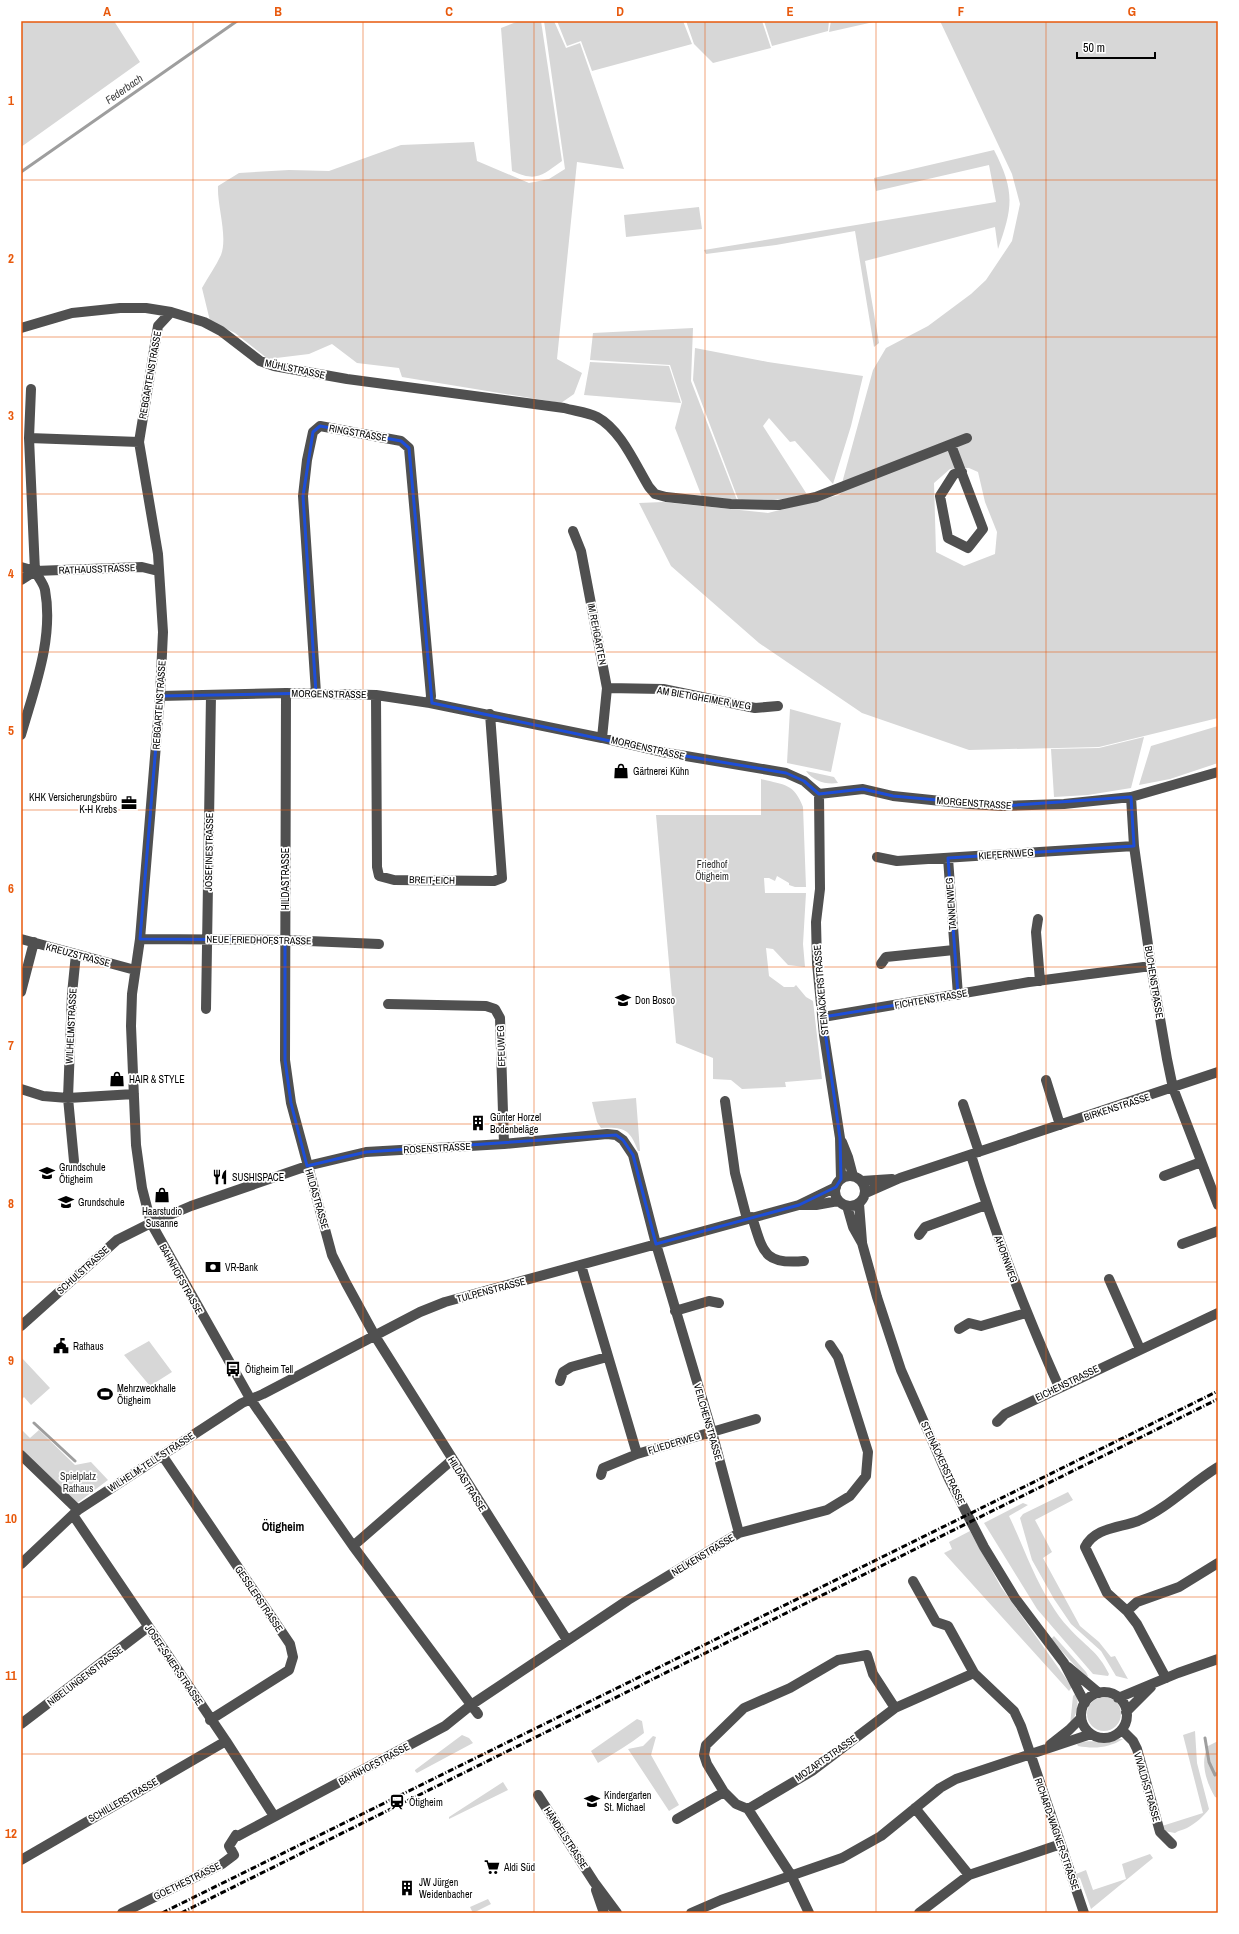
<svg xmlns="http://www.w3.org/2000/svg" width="1239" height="1934" viewBox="0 0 1239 1934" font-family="'Archivo Narrow',sans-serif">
	<rect width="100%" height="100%" fill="#fff"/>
	<path fill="#d7d7d7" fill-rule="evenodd" d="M21 21H114L140 62 21 147Z
		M519 21H541L562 161C541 176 537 182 512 171L501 28Z
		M544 21H554L566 48 580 43 624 169 577 162 557 359 582 373 574 394 561 403 402 377 399 368 357 363 332 344 309 354 268 359 235 333 210 321 202 288C208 277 216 266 221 255 228 236 217 206 218 186L239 173 289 170 329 171 401 145 474 142 477 161 529 183 549 179 565 169Z
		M557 21H683L692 44 592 71 581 41 567 46Z
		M686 21H762L771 48 713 63 694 44Z
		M764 21H829L828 31 772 46Z
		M831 21H878L829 32Z
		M940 21H1218V718L1099 747 969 750 862 713 759 643 671 566 639 503 663 502 768 513 839 495 842 492V483L873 370 886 348 928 326 971 294 986 280 1012 241 1020 204 1012 174ZM969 468 978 472 985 502 997 532 995 554 964 566 936 552 934 483 950 469Z
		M994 150C1015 191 1013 207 998 249L995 227 865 261 879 343 874 347 855 231 776 245 706 254 704 250 996 202 989 165 876 191 874 178Z
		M699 207 702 229 626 237 624 215Z
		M693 328 691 381 737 500 702 497 675 428 682 402 670 365 590 360 593 333Z
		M695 348 768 362 863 376 851 426 833 484 795 441 790 442 769 418 763 426 808 496 773 500 738 499 693 380Z
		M590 362 669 366 681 403 584 395Z
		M790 709 841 723 831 772 787 763Z
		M1218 726V763L1170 779 1139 785 1151 746Z
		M1144 737 1131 788 1088 795 1054 797 1051 749 1099 748Z
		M806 771 834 777 838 783C826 785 813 781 806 771Z
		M761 779C784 785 794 783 803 807L806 887H795L789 885V883L777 876 775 881 769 878H764L765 893H806L803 944 805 967 788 965 773 949 766 948 769 976 784 987H794L796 985 806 997 813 1001 822 1079 785 1082 786 1087 742 1089 731 1080 713 1079V1058L676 1043 656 815H761Z
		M636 1098 640 1151H638C630 1129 624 1127 601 1128L597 1122 592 1102Z
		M149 1341 172 1372 150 1386 124 1355Z
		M21 1357 50 1388 31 1405 24 1397 21 1400Z
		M21 1429 30 1438 39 1430 75 1465 91 1462 108 1480 76 1504 21 1449Z
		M1068 1492 1073 1500 1035 1520 1052 1552 1043 1558 1080 1626 1099 1642 1111 1657 1115 1656 1128 1679 1116 1676 1101 1651 1071 1624 1054 1599 1032 1560 1020 1518 1023 1514Z
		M1023 1503 1028 1505 1009 1516C1023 1545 1033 1576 1051 1604 1056 1612 1062 1621 1069 1628 1085 1646 1098 1651 1109 1674L1108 1676 1093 1674 1037 1609 984 1523Z
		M970 1531 1001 1587 1072 1687 1069 1691 944 1553 952 1549 949 1542Z
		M1054 1636 1086 1672 1088 1676 1086 1678 1051 1639Z
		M1076 1693C1080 1704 1076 1716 1070 1725L1073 1696Z
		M1087 1714a17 17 0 1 1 34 0a17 17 0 1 1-34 0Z
		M637 1719 642 1721 644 1733C630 1744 614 1753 598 1763L591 1751Z
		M1195 1731 1197 1763 1209 1809C1204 1816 1195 1824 1187 1828 1183 1830 1179 1830 1175 1833L1164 1831 1162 1826 1203 1813 1183 1735Z
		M462 1735 469 1738 473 1743 417 1773 415 1771V1770Z
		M653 1736 656 1737 651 1755 679 1805 669 1811 628 1749 643 1746Z
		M1118 1739H1123C1109 1748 1094 1749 1078 1746L1077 1744C1092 1738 1102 1745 1118 1739Z
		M1218 1741V1798L1215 1797C1207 1784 1200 1763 1207 1749L1206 1747Z
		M503 1782 508 1790 449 1819V1817Z
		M1150 1854 1153 1858 1091 1909 1080 1878 1077 1877 1076 1874 1086 1870 1093 1890 1126 1879 1122 1864Z
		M488 1899 491 1904 473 1913 470 1907Z"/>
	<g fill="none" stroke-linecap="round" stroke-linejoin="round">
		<path stroke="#9e9e9e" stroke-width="3" d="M21 172 237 21
			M34 1423 75 1461
			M1205 1738 1209 1762 1215 1775 1218 1773"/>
		<path stroke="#505050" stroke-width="10" d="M171 312 158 326 139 442 158 554 163 632 160 696 140 939 132 994 131 1026 136 1145 142 1188 151 1223 251 1400 353 1546 478 1714
			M21 328 72 313 120 308H146L171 312 204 322 221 331 260 361 274 366 347 379 564 408C574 411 587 412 597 417 621 430 635 464 649 487L655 494 666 497 731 504 779 505 816 497 967 438
			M29 438 139 442
			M951 445 983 529 968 548 948 538 940 496 954 474 962 472
			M573 531 581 551 607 688 602 738
			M21 567 35 571 142 567 158 571
			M21 580 35 571
			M607 688 663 689 755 708 778 706
			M286 693 285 1060 291 1103 332 1255 346 1283 375 1336 567 1640
			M316 693 303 496 307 460 313 432 320 426 401 441 409 448 431 696 430 703
			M376 695 377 867 379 876 394 880 494 881 502 878 490 714
			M160 696 286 693 376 695 430 703 602 738 662 752 786 773 804 781 819 794 863 789 893 796 970 804 1003 806 1064 804 1131 797 1218 772
			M21 735C34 689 54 639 45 590 44 584 38 577 35 571L29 438 31 389
			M819 794 820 889 816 922 817 963 824 1035 840 1138 841 1179
			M1131 797 1134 846 1151 966 1167 1059 1173 1088 1218 1205
			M877 857 897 861 1134 846
			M948 858 958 995
			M1038 919 1036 932 1040 981
			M21 939 135 970
			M140 939 285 940 379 944
			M881 964 886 957 954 950
			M21 992 34 942
			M388 1004 486 1006 495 1009 500 1018 504 1144
			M206 1009 211 695
			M823 1017 1029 982 1151 966
			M1046 1080 1060 1125
			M21 1089 43 1096 68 1098 134 1094
			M725 1101 735 1173 747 1219
			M963 1104 979 1152
			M842 1142 848 1157 853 1176
			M971 1155C995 1234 1025 1311 1059 1387
			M74 1161 68 1098 72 994 76 954
			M835 1191a15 15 0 1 1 30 0a15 15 0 1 1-30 0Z
			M1164 1176 1201 1162
			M862 1181 892 1179
			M866 1193 900 1178 1218 1072
			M859 1204 862 1242
			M801 1205H816L838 1201
			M847 1206 853 1227 862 1243 877 1297 901 1370 949 1479 984 1547 1015 1598 1064 1663 1085 1703
			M752 1217C763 1251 763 1265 804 1261
			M919 1235 925 1227 986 1205
			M1182 1244 1218 1231
			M581 1265 637 1454 603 1468 601 1475
			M1109 1279 1140 1349
			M675 1311 709 1301 719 1303
			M21 1326 117 1240 151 1223 191 1206 307 1166 366 1152 504 1144 607 1134 616 1135 623 1140 633 1155 656 1244 712 1432 739 1533
			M959 1329 969 1323 981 1326 1026 1313
			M560 1381 563 1372 571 1367 607 1357
			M997 1422 1005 1414 1218 1313
			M637 1454 756 1419
			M21 1455 78 1510
			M162 1455 290 1644 293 1657 289 1670 210 1720
			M73 1515 226 1741 274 1816
			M353 1546 452 1460
			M21 1564 78 1510 242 1403 263 1394 420 1312 445 1302 799 1205 836 1187
			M913 1581 936 1622 948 1626 974 1673
			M1127 1611 1137 1602 1179 1587 1218 1563
			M1068 1667 1099 1693
			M1166 1678 1137 1624 1127 1611 1107 1593 1085 1547C1095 1527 1120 1528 1138 1521 1168 1508 1190 1484 1218 1467
			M1081 1715a23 23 0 1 1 46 0a23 23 0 1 1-46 0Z
			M1118 1698 1178 1673 1218 1659
			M1126 1712 1151 1687
			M21 1724 148 1627
			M1122 1730 1133 1741 1137 1749 1160 1832 1172 1844
			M1050 1745 1069 1730 1081 1718
			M538 1795 594 1882 617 1913
			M915 1808 969 1875
			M748 1809 736 1804 724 1792 707 1764 704 1755 706 1745 744 1708 790 1688 838 1660 867 1655 873 1674 895 1708
			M677 1819 724 1792
			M21 1860 226 1741
			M596 1890 604 1913
			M122 1913 222 1864 234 1855 229 1846 236 1835 238 1836 445 1726 471 1705 628 1600 739 1533 827 1510 850 1496 866 1476 868 1452 838 1357 830 1345
			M691 1913 721 1900 842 1858 881 1836 940 1788 956 1779 1091 1734
			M809 1913 791 1875 748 1809 812 1771 895 1708 974 1673 1014 1711 1021 1726 1084 1913
			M919 1913 969 1875 1061 1844"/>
		<path stroke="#000" stroke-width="3" stroke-dasharray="6 2 1 2" stroke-linecap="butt" d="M162 1913 1218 1391
			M181 1913 1218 1399"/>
	</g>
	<path fill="none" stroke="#1d4ed8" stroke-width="3" stroke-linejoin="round" d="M320 426 401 441 409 448 432 703 662 752 786 773 804 781 819 794 863 789 893 796 1003 806 1131 797 1134 846 948 858 958 995 823 1017 840 1138 841 1179 836 1187 799 1205 656 1244 633 1155 623 1140 616 1135 366 1152 307 1166 291 1103 285 1060V940L140 939 160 696 316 693 303 496 313 432Z"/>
	<path fill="none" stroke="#e8590c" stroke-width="1" stroke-opacity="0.55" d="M193 21V1913M363 21V1913M534 21V1913M705 21V1913M876 21V1913M1046 21V1913M21 180H1218M21 337H1218M21 494H1218M21 652H1218M21 810H1218M21 967H1218M21 1124H1218M21 1282H1218M21 1440H1218M21 1597H1218M21 1754H1218"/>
	<defs>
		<symbol id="shop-bare" viewBox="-9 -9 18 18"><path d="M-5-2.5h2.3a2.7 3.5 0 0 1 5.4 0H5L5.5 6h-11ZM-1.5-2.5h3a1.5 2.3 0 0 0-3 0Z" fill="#000" stroke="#fff" stroke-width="2.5" paint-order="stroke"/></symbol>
		<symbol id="office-bare" viewBox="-9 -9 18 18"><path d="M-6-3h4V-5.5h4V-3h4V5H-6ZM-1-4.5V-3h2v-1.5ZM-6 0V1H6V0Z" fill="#000" stroke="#fff" stroke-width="2.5" paint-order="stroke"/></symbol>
		<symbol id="school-bare" viewBox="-9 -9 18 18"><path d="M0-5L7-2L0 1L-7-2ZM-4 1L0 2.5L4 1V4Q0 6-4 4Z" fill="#000" stroke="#fff" stroke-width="2.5" paint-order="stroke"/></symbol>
		<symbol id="building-bare" viewBox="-9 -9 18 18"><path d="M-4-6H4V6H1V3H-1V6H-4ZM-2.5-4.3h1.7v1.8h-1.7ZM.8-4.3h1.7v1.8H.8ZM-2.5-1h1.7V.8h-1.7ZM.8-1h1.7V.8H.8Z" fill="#000" stroke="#fff" stroke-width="2.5" paint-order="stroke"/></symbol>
		<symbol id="restaurant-bare" viewBox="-9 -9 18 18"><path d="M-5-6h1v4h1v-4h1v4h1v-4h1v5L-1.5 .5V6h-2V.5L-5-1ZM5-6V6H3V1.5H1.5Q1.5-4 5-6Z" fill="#000" stroke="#fff" stroke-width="2.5" paint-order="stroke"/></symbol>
		<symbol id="bank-bare" viewBox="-9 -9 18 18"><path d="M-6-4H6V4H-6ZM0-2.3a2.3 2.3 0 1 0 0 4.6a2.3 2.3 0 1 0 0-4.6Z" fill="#000" stroke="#fff" stroke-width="2.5" paint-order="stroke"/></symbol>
		<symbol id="civic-bare" viewBox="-9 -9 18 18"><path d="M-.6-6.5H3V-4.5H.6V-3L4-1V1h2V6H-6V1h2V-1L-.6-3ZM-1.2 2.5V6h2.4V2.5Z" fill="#000" stroke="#fff" stroke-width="2.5" paint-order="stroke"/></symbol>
		<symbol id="bus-bare" viewBox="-9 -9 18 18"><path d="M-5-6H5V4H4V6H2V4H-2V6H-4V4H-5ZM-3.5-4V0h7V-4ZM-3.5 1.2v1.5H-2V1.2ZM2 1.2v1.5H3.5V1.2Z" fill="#000" stroke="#fff" stroke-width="2.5" paint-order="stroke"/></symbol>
		<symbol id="stadium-bare" viewBox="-9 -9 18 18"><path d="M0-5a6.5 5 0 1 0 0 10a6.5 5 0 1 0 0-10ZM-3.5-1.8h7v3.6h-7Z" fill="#000" stroke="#fff" stroke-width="2.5" paint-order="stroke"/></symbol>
		<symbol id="station-bare" viewBox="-9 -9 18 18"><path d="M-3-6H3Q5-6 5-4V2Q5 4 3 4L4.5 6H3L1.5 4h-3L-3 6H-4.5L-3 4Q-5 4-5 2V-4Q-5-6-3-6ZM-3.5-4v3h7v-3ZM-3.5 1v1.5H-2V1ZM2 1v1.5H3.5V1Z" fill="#000" stroke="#fff" stroke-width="2.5" paint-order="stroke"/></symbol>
		<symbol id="supermarket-bare" viewBox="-9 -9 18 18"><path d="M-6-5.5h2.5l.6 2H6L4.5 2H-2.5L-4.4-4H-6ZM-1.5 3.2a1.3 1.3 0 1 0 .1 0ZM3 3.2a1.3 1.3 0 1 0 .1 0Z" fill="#000" stroke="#fff" stroke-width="2.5" paint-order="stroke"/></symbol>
	</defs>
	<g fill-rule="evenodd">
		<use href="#shop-bare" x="610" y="760" width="22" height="22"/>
		<use href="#office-bare" x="118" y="792" width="22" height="22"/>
		<use href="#school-bare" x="612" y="989" width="22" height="22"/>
		<use href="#shop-bare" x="106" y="1068" width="22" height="22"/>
		<use href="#building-bare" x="467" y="1112" width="22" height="22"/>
		<use href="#school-bare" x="36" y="1162" width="22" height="22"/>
		<use href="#restaurant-bare" x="209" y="1166" width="22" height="22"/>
		<use href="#shop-bare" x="151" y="1184" width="22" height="22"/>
		<use href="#school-bare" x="55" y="1191" width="22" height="22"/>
		<use href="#bank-bare" x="202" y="1256" width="22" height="22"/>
		<use href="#civic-bare" x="50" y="1335" width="22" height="22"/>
		<use href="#bus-bare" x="222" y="1358" width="22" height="22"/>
		<use href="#stadium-bare" x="94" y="1383" width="22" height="22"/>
		<use href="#school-bare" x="581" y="1790" width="22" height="22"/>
		<use href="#station-bare" x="386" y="1791" width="22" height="22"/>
		<use href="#supermarket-bare" x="481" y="1856" width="22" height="22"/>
		<use href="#building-bare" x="396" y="1877" width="22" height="22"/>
	</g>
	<g text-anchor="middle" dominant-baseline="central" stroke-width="3.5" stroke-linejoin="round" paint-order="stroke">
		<g font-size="10" fill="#000" stroke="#fff">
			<text transform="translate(295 369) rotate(12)">MÜHLSTRASSE</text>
			<text transform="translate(150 375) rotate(-80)">REBGARTENSTRASSE</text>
			<text transform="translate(358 433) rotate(10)">RINGSTRASSE</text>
			<text transform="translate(97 569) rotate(-2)">RATHAUSSTRASSE</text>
			<text transform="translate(597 634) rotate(79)">IM REHGARTEN</text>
			<text transform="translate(329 694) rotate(1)">MORGENSTRASSE</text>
			<text transform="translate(704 698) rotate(10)">AM BIETIGHEIMER WEG</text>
			<text transform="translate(159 705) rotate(-86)">REBGARTENSTRASSE</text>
			<text transform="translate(648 748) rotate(13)">MORGENSTRASSE</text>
			<text transform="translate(974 803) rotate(4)">MORGENSTRASSE</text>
			<text transform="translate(209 852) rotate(-89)">JOSEFINESTRASSE</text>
			<text transform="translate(1006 854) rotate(-4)">KIEFERNWEG</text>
			<text transform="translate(285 879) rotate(-90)">HILDASTRASSE</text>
			<text transform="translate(432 880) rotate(1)">BREIT-EICH</text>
			<text transform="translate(951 904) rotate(-94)">TANNENWEG</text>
			<text transform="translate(259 940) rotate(1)">NEUE FRIEDHOFSTRASSE</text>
			<text transform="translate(78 955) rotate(15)">KREUZSTRASSE</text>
			<text transform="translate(1154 982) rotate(81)">BUCHENSTRASSE</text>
			<text transform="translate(821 990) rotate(-95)">STEINÄCKERSTRASSE</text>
			<text transform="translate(931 999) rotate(-10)">FICHTENSTRASSE</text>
			<text transform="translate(71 1026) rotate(-87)">WILHELMSTRASSE</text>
			<text transform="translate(501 1046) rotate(-92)">EFEUWEG</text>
			<text transform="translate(1117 1107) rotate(-18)">BIRKENSTRASSE</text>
			<text transform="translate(437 1148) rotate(-3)">ROSENSTRASSE</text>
			<text transform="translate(317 1199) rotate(74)">HILDASTRASSE</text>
			<text transform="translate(1006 1259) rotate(70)">AHORNWEG</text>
			<text transform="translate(83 1270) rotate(-42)">SCHULSTRASSE</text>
			<text transform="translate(181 1279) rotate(61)">BAHNHOFSTRASSE</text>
			<text transform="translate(491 1290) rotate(-15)">TULPENSTRASSE</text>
			<text transform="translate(1067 1383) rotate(-26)">EICHENSTRASSE</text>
			<text transform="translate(708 1422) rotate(74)">VEILCHENSTRASSE</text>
			<text transform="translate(674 1443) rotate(-17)">FLIEDERWEG</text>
			<text transform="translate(151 1462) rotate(-33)">WILHELM-TELL-STRASSE</text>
			<text transform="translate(943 1463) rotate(65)">STEINÄCKERSTRASSE</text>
			<text transform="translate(467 1484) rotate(58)">HILDASTRASSE</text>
			<text transform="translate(703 1555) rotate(-31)">NELKENSTRASSE</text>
			<text transform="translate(259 1599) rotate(56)">GESSLERSTRASSE</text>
			<text transform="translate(174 1665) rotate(56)">JOSEF-SAIER-STRASSE</text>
			<text transform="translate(85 1676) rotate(-37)">NIBELUNGENSTRASSE</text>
			<text transform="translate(826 1758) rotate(-35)">MOZARTSTRASSE</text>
			<text transform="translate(374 1764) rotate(-28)">BAHNHOFSTRASSE</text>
			<text transform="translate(1147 1787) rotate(74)">VIVALDI-STRASSE</text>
			<text transform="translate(123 1800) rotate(-30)">SCHILLERSTRASSE</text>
			<text transform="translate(1057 1834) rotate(71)">RICHARD-WAGNER-STRASSE</text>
			<text transform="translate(566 1838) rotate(57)">HÄNDELSTRASSE</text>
			<text transform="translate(187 1881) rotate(-26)">GOETHESTRASSE</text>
		</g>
		<g font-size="10" fill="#000" stroke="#fff" text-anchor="start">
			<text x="633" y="771">Gärtnerei Kühn</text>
			<text x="117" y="797" text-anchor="end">KHK Versicherungsbüro<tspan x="117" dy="12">K-H Krebs</tspan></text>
			<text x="635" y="1000">Don Bosco</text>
			<text x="129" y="1079">HAIR &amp; STYLE</text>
			<text x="490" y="1117">Günter Horzel<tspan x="490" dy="12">Bodenbeläge</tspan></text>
			<text x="59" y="1167">Grundschule<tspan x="59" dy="12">Ötigheim</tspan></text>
			<text x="232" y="1177">SUSHISPACE</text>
			<text x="78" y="1202">Grundschule</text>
			<text x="162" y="1211" text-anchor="middle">Haarstudio<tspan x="162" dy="12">Susanne</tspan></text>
			<text x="225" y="1267">VR-Bank</text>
			<text x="73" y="1346">Rathaus</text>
			<text x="245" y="1369">Ötigheim Tell</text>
			<text x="117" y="1388">Mehrzweckhalle<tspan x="117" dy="12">Ötigheim</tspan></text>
			<text x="604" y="1795">Kindergarten<tspan x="604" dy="12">St. Michael</tspan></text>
			<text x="409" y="1802">Ötigheim</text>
			<text x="504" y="1867">Aldi Süd</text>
			<text x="419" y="1882">JW Jürgen<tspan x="419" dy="12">Weidenbacher</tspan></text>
		</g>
		<g font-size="10" fill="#2e2e2e" stroke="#fff">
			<text x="712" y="864">Friedhof<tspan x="712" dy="12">Ötigheim</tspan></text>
			<text x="78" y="1476">Spielplatz<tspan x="78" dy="12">Rathaus</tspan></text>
		</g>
		<g font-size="11" font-style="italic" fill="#3f3f3f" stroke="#fff">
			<text transform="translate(124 89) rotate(-35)">Federbach</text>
		</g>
		<g font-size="12" font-weight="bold" fill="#000" stroke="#fff">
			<text x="283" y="1527">Ötigheim</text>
		</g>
	</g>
	<rect width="1239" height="1934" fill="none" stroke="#ffffff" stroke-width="44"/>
	<path d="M1077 52v6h78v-6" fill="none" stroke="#000000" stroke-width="2"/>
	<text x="1083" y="52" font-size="12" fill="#000000" stroke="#ffffff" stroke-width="3" paint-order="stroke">50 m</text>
	<rect x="22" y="22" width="1195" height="1890" fill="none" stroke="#e8590c" stroke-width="1.5"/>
	<g font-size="13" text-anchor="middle" font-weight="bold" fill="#e8590c">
		<text x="107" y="16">A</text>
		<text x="278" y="16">B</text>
		<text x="449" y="16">C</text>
		<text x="620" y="16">D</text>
		<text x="790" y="16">E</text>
		<text x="961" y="16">F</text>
		<text x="1132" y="16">G</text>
		<text x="11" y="105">1</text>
		<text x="11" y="263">2</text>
		<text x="11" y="420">3</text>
		<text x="11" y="578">4</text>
		<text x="11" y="735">5</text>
		<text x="11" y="893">6</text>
		<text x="11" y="1050">7</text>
		<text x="11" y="1208">8</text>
		<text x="11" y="1365">9</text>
		<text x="11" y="1523">10</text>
		<text x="11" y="1680">11</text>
		<text x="11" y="1838">12</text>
	</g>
</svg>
